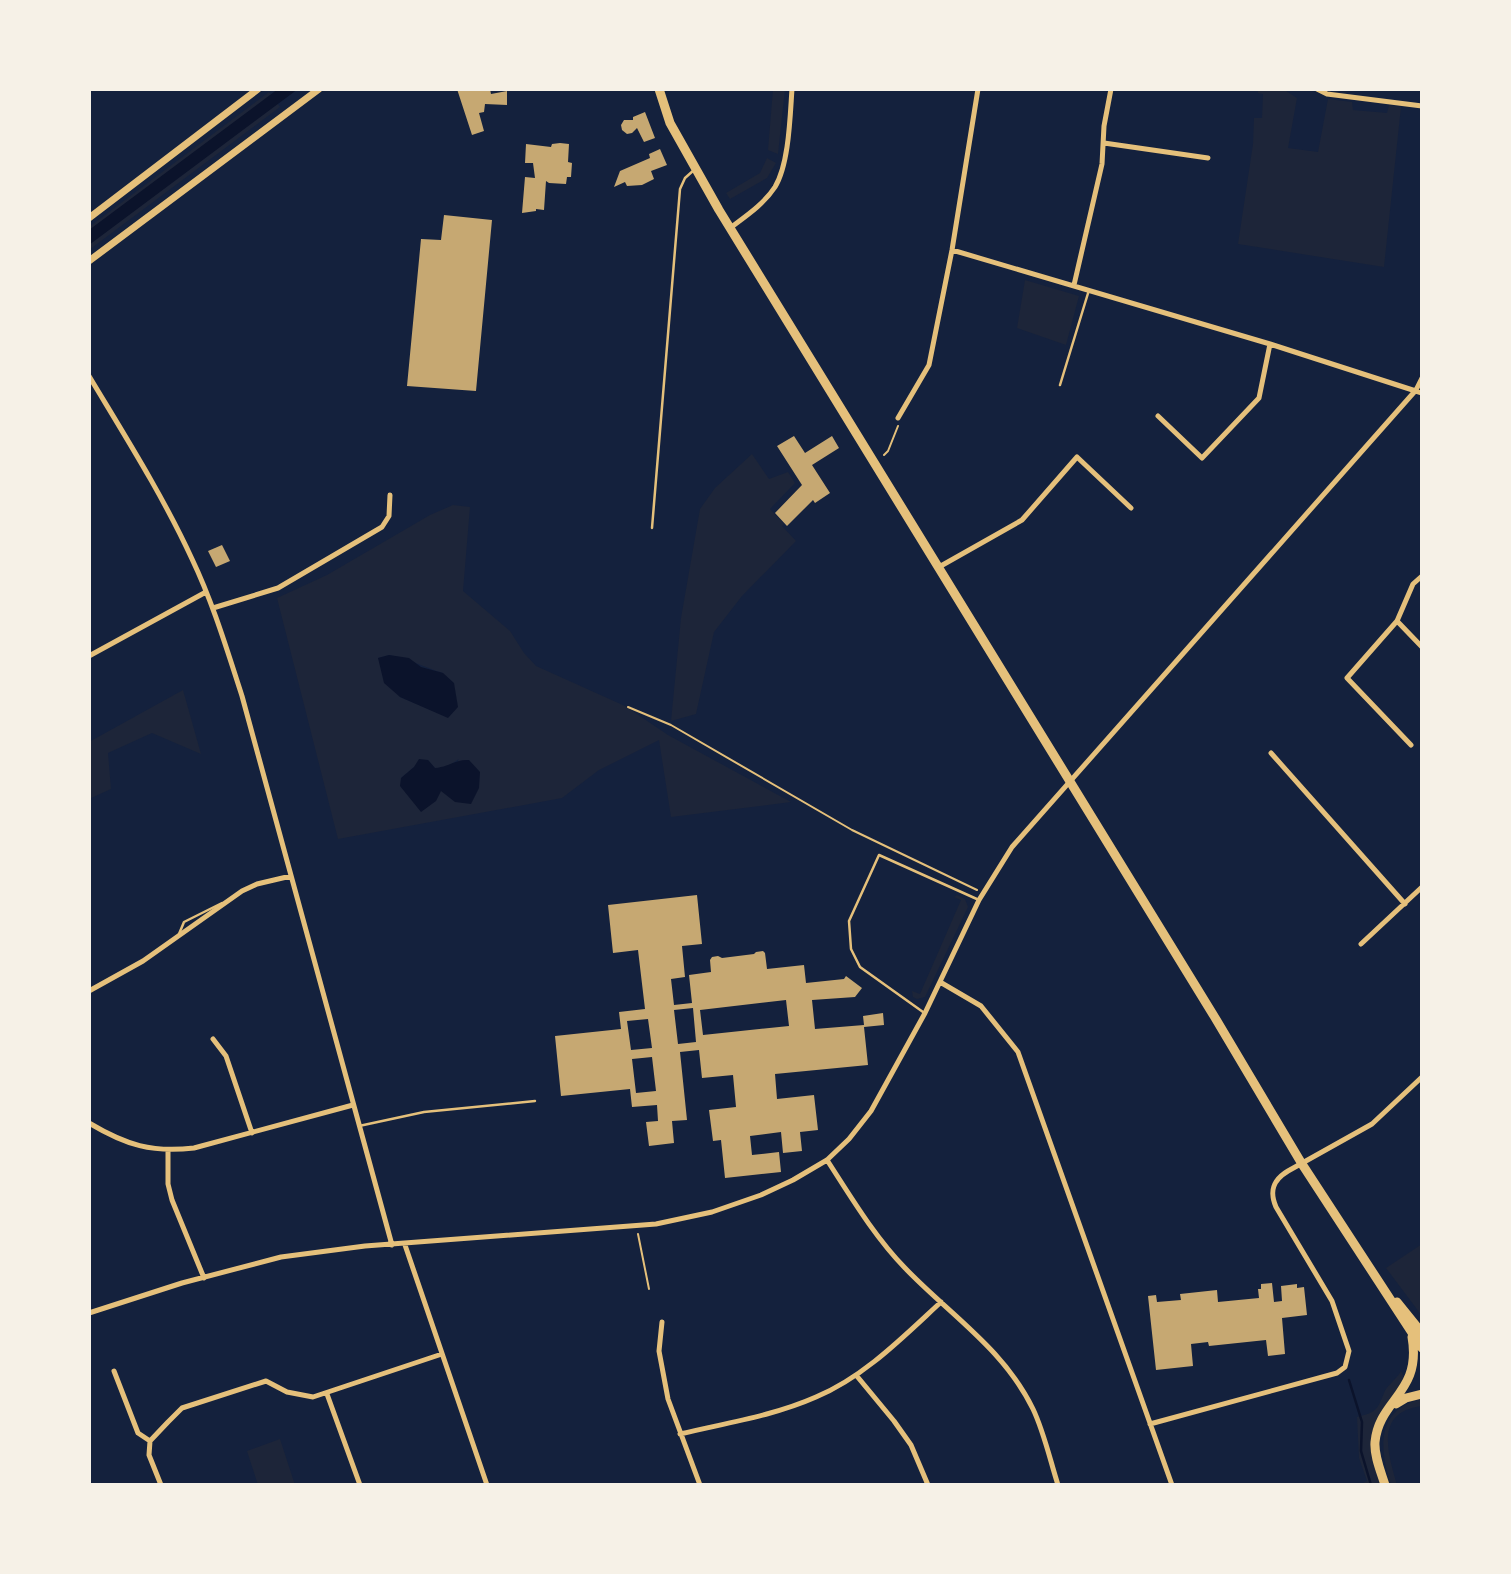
<svg xmlns="http://www.w3.org/2000/svg" width="1511" height="1574" viewBox="0 0 1511 1574" font-family="Literata,serif">
	<rect width="100%" height="100%" fill="#14213d"/>
	<path fill="#1d2539" fill-rule="evenodd" d="M773 89H785L778 154 768 150Z
		M1258 89H1283L1297 98 1288 148 1318 152 1328 99 1352 102 1353 110 1387 113 1389 105 1401 107 1384 267 1238 244 1253 144 1254 118H1262L1263 94 1258 93Z
		M269 92 280 107 89 250V227Z
		M767 158 776 163 767 178 730 199 726 193 760 173Z
		M1025 280 1079 296 1066 345 1017 328Z
		M752 454 769 479 788 472 795 483 770 509 784 524 782 526 796 541 742 596 714 632 696 714 671 721 681 618 700 509 715 488Z
		M453 505 470 507 463 591 510 631 524 653 536 666 625 706 668 735 791 802 671 817 659 740 599 770 562 798 338 839 277 598 327 575 430 515ZM389 655C408 658 423 667 443 673L448 717 400 697 378 658ZM459 759 441 791 401 778 414 767 428 760 435 768H445Z
		M183 690 201 754 152 733 108 753 111 789 89 799V742Z
		M957 895 965 899 968 907 925 997 917 999 913 997 912 991 920 994 961 900 954 897Z
		M1422 1244V1316L1386 1268Z
		M1401 1371 1405 1379C1373 1423 1363 1430 1380 1485H1359L1367 1481 1359 1458 1357 1417C1376 1412 1377 1411 1384 1393 1387 1385 1397 1379 1401 1371Z
		M1422 1399V1406C1374 1412 1388 1453 1397 1485H1391C1379 1448 1376 1409 1422 1399Z
		M280 1439 295 1485H258L247 1451Z"/>
	<path fill="#0b132b" d="M278 89H298L89 245V230Z
		M389 655 409 658 421 667 443 673 454 683 458 707 448 718 400 697 384 683 378 658Z
		M419 759 428 760 435 768C449 767 456 759 469 760L480 772 479 788 471 804 455 802 441 791 436 801 421 812 400 786 401 778 414 767Z"/>
	<g fill="none" stroke-linecap="round" stroke-linejoin="round">
		<path stroke="#0b132b" stroke-width="2.5" d="M1349 1380 1362 1422 1361 1451 1371 1485"/>
	</g>
	<path fill="#c6a872" fill-rule="evenodd" d="M457 89H490L491 94 507 91V105L485 104 484 112 479 113 484 131 472 135Z
		M645 112 655 138 644 142 637 128 632 133 627 134 622 130 621 125 624 120H633V117Z
		M560 143 569 144 568 162 572 163 571 177H567L566 184 549 183 546 181 544 210 536 209V211L522 213 525 177 535 178 533 163H525L526 144 551 147 552 144Z
		M660 149 667 165 651 171 654 179 642 185 627 186 625 182 614 187 620 171 650 158 649 154Z
		M444 215 492 220 476 391 407 386 421 239 441 240Z
		M794 436 805 453 832 436 839 448 812 465 830 493 815 503 813 500 787 526 775 513 802 485 777 446Z
		M222 545 230 561 216 567 208 551Z
		M697 895 702 944 682 946 685 977 671 979 674 1005 692 1003 689 975 711 972 710 960 712 957 718 956 722 958 754 954 756 952 763 951 765 953 767 969 804 965 806 983 844 979 846 976 862 988 855 997 812 1000 815 1029 864 1025 863 1016 883 1013 884 1025 864 1027 868 1065 775 1074 777 1099 814 1095 818 1130 800 1132 802 1151 783 1153 781 1132 750 1136 752 1155 779 1152 781 1172 725 1178 721 1140 713 1141 709 1110 736 1107 733 1075 702 1078 699 1050 680 1052 687 1120 672 1121 674 1143 649 1146 646 1122 658 1121 657 1105 632 1107 630 1089 561 1096 555 1036 621 1029 619 1012 645 1009 638 950 613 953 608 905ZM786 1000 789 1026 703 1035 700 1010ZM693 1008 696 1042 678 1044 674 1010ZM648 1019 652 1048 631 1050 627 1021ZM652 1057 656 1091 636 1093 632 1059Z
		M1272 1283 1274 1302 1282 1301 1281 1286 1297 1284V1288L1304 1287 1307 1315 1282 1318 1285 1354 1268 1356 1266 1340 1209 1346 1208 1342 1191 1344 1193 1366 1156 1370 1148 1296 1156 1295 1157 1302 1181 1300 1180 1294 1217 1290 1218 1302 1259 1298 1258 1289H1261V1284Z"/>
	<g fill="none" stroke-linecap="round" stroke-linejoin="round">
		<path stroke="#e5c07b" stroke-width="2" d="M884 455 888 451 898 426
			M628 707 671 725 852 830 977 890
			M638 1234 649 1289"/>
		<path stroke="#e5c07b" stroke-width="2.5" d="M1060 385 1089 290
			M652 528 680 189 685 178 694 170
			M179 934 184 922 222 903
			M923 1012 860 967 851 949 849 921 879 855 979 900
			M359 1126 424 1112 535 1101"/>
		<path stroke="#e5c07b" stroke-width="5" d="M1317 89 1327 94 1422 106
			M1104 143 1208 158
			M730 228C746 216 764 204 775 187 789 164 790 117 792 89
			M952 250 1270 344 1422 393
			M1074 285 1102 164 1104 126 1111 89
			M89 376C125 436 163 496 192 559 213 603 227 650 242 696L392 1245
			M1158 416 1202 458 1259 398 1270 344
			M898 418 929 365 952 250 978 89
			M939 567 1022 520 1077 457 1131 508
			M213 608 278 588 382 527 389 516 390 495
			M1397 621 1422 647
			M89 656 206 592
			M1411 745 1347 678 1397 621 1413 584 1422 576
			M1271 753 1405 904
			M1361 944 1422 887
			M940 982 981 1006 1018 1052 1172 1485
			M89 991 143 961 242 891 257 884 291 876
			M213 1039 226 1056 252 1133
			M89 1123C126 1145 152 1153 194 1148L353 1105
			M168 1151V1184L172 1200 204 1278
			M827 1160C851 1197 874 1236 905 1268 949 1314 1004 1349 1033 1409 1044 1432 1050 1460 1058 1485
			M405 1245 487 1485
			M89 1313 182 1283 281 1257 365 1246 656 1224 712 1212 761 1195 793 1180 827 1160 849 1139 871 1111 925 1013 979 900 1012 847 1416 390 1422 378
			M662 1322 659 1351 668 1399 700 1485
			M114 1371 138 1433 150 1441
			M856 1375 894 1421 911 1445 928 1485
			M327 1394 360 1485
			M1150 1424 1337 1373 1345 1367 1349 1351 1332 1301 1276 1207C1269 1191 1273 1180 1288 1171L1372 1124 1422 1077
			M680 1434C726 1423 773 1416 816 1397 864 1377 903 1337 941 1302
			M161 1485 149 1455 150 1441 168 1422 182 1408 266 1381 287 1392 313 1397 442 1354"/>
		<path stroke="#e5c07b" stroke-width="7" d="M89 218 258 89
			M89 261 319 89"/>
		<path stroke="#e5c07b" stroke-width="9" d="M659 89 670 123 719 210 1214 1016 1302 1164 1422 1348
			M1397 1302 1422 1333
			M1396 1404 1406 1398 1422 1394
			M1385 1485C1381 1472 1374 1456 1375 1442 1379 1399 1422 1393 1412 1337"/>
	</g>
	<rect width="1511" height="1574" fill="none" stroke="#f6f1e7" stroke-width="182"/>
</svg>
